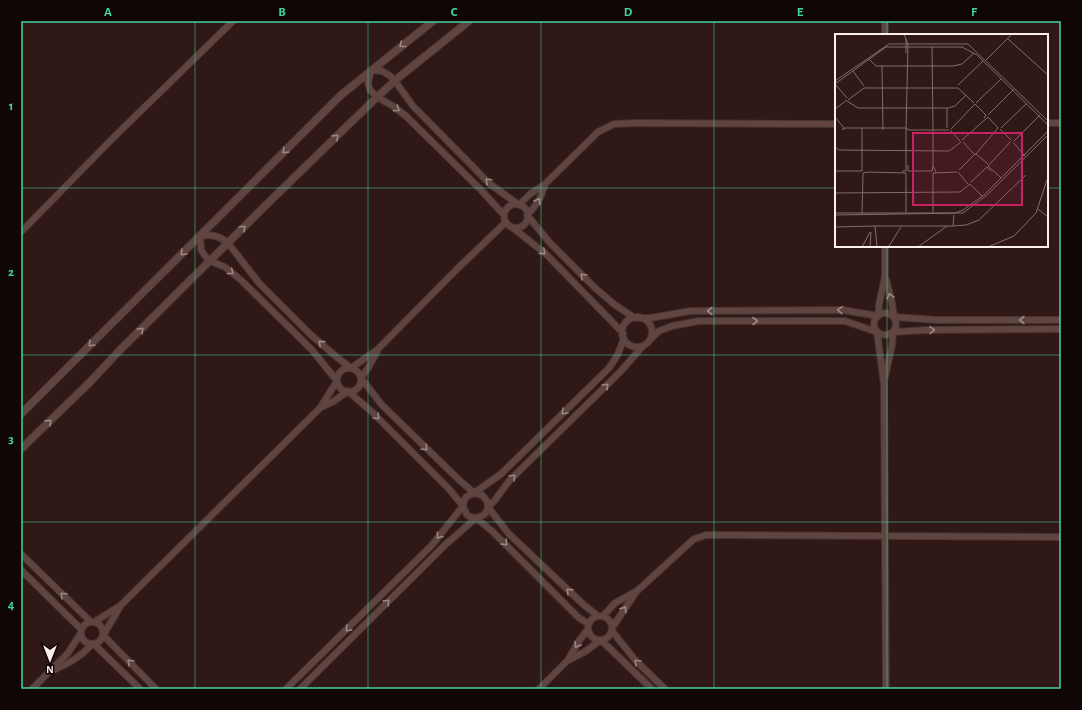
<svg xmlns="http://www.w3.org/2000/svg" width="1082" height="710" viewBox="0 0 1082 710" font-family="'Alegreya Sans',sans-serif">
	<rect width="100%" height="100%" fill="#2f1815"/>
	<g fill="none" stroke-linecap="round" stroke-linejoin="round">
		<defs>
			<path id="minor" d="M885 21V35
				M1047 123H1061
				M545 184C541 198 538 204 527 215L550 243 594 287 615 305 635 318
				M504 216a12 12 0 1 1 24 0a12 12 0 1 1-24 0Z
				M504 215 481 190 406 116 393 106 377 97 370 90 368 83 371 70 382 71 389 75 395 81 413 106 490 184 519 205 530 194 545 184 598 132 614 124 636 123 836 124
				M513 228 546 254 623 333
				M21 232 113 138 233 21
				M886 279 892 303 894 317 937 320H1061
				M874 324a11 11 0 1 1 22 0a11 11 0 1 1-22 0Z
				M622 332a15 15 0 1 1 30 0a15 15 0 1 1-30 0Z
				M640 318H651L690 311 843 310 878 316 879 305 885 276V246
				M651 339 659 331 672 326 699 321H845L877 332 884 384 886 689
				M377 352 368 368 361 378 382 405 456 477 474 493 501 474 609 368 617 356 624 339
				M337 380a12 12 0 1 1 24 0a12 12 0 1 1-24 0Z
				M885 377 892 345 893 332 928 330 1061 329
				M21 554 91 622
				M21 570 81 629
				M588 628a12 12 0 1 1 24 0a12 12 0 1 1-24 0Z
				M598 616 584 605 508 533 488 507 495 500 509 481 620 372 643 346
				M603 616 615 603 637 591 694 539 706 535H724L1061 537
				M81 633a11 11 0 1 1 22 0a11 11 0 1 1-22 0Z
				M94 622 120 606
				M612 628 636 592
				M612 631 636 661 665 689
				M104 634 121 605 320 408 337 381 312 350 242 281 225 267 210 261 206 257 201 250 200 235C212 235 218 235 228 243L259 283 311 335 339 359 351 368 377 350 455 271 506 222
				M103 635 156 689
				M602 641 652 689
				M94 644 140 689
				M568 660 579 641 588 629
				M54 670C69 663 81 657 92 644
				M32 689 68 653 81 633
				M286 689 432 545 463 506 449 489 372 412 348 391 334 401 322 407
				M300 689 445 545 476 518 484 515 487 511 488 507 487 501 482 495 474 493 466 497 464 501 463 506 465 511 467 515 471 517 476 518 492 531 579 618 589 624
				M539 689 567 661 586 651 599 641"/>
			<path id="tertiary" d="M21 414 341 95 433 21
				M21 449 89 383 121 349 265 206 377 97 398 78 469 21"/>
		</defs>
		<use href="#minor" stroke="#443231" stroke-width="8"/>
		<use href="#tertiary" stroke="#443231" stroke-width="9"/>
		<use href="#minor" stroke="#5f4440" stroke-width="6"/>
		<use href="#tertiary" stroke="#5f4440" stroke-width="7"/>
	</g>
	<defs><path id="oneway-chevron" d="M-2-3.5L2.5 0L-2 3.5" fill="none" stroke-width="1.6" stroke-linecap="round" stroke-linejoin="round"/></defs>
	<g stroke="#9e8885">
		<use href="#oneway-chevron" transform="translate(402 45) rotate(141)"/>
		<use href="#oneway-chevron" transform="translate(397 109) rotate(35)"/>
		<use href="#oneway-chevron" transform="translate(336 137) rotate(-44)"/>
		<use href="#oneway-chevron" transform="translate(285 151) rotate(135)"/>
		<use href="#oneway-chevron" transform="translate(488 181) rotate(-137)"/>
		<use href="#oneway-chevron" transform="translate(538 201) rotate(-61)"/>
		<use href="#oneway-chevron" transform="translate(243 228) rotate(-45)"/>
		<use href="#oneway-chevron" transform="translate(543 252) rotate(40)"/>
		<use href="#oneway-chevron" transform="translate(183 253) rotate(135)"/>
		<use href="#oneway-chevron" transform="translate(231 272) rotate(38)"/>
		<use href="#oneway-chevron" transform="translate(583 276) rotate(-135)"/>
		<use href="#oneway-chevron" transform="translate(890 296) rotate(-104)"/>
		<use href="#oneway-chevron" transform="translate(840 310) rotate(-178)"/>
		<use href="#oneway-chevron" transform="translate(710 311) rotate(180)"/>
		<use href="#oneway-chevron" transform="translate(1022 320) rotate(180)"/>
		<use href="#oneway-chevron" transform="translate(755 321)"/>
		<use href="#oneway-chevron" transform="translate(141 330) rotate(-45)"/>
		<use href="#oneway-chevron" transform="translate(932 330) rotate(-1)"/>
		<use href="#oneway-chevron" transform="translate(321 343) rotate(-139)"/>
		<use href="#oneway-chevron" transform="translate(91 344) rotate(135)"/>
		<use href="#oneway-chevron" transform="translate(606 386) rotate(-45)"/>
		<use href="#oneway-chevron" transform="translate(564 412) rotate(135)"/>
		<use href="#oneway-chevron" transform="translate(377 417) rotate(45)"/>
		<use href="#oneway-chevron" transform="translate(49 422) rotate(-44)"/>
		<use href="#oneway-chevron" transform="translate(425 448) rotate(45)"/>
		<use href="#oneway-chevron" transform="translate(513 477) rotate(-45)"/>
		<use href="#oneway-chevron" transform="translate(439 536) rotate(128)"/>
		<use href="#oneway-chevron" transform="translate(505 543) rotate(45)"/>
		<use href="#oneway-chevron" transform="translate(569 591) rotate(-136)"/>
		<use href="#oneway-chevron" transform="translate(63 595) rotate(-136)"/>
		<use href="#oneway-chevron" transform="translate(387 602) rotate(-45)"/>
		<use href="#oneway-chevron" transform="translate(624 609) rotate(-56)"/>
		<use href="#oneway-chevron" transform="translate(348 629) rotate(135)"/>
		<use href="#oneway-chevron" transform="translate(577 645) rotate(121)"/>
		<use href="#oneway-chevron" transform="translate(130 662) rotate(-135)"/>
		<use href="#oneway-chevron" transform="translate(637 662) rotate(-134)"/>
	</g>
	<path fill="none" stroke="#42d4a0" stroke-width="1" stroke-opacity="0.55" d="M195 21V689M368 21V689M541 21V689M714 21V689M887 21V35M21 188H836M1047 188H1061M887 246V689M21 355H1061M21 522H1061"/>
	<g transform="translate(835 34)">
		<rect width="213" height="213" fill="#2f1815"/>
		<path fill="none" stroke="#816e6b" stroke-width="1" d="M69 0 73 10 71 96 73 94M71 5V19M173 5 213 41M97 13 98 95M34 25 41 32H118L127 30 139 19M151 26 177 0M47 32 48 96M18 37 29 52M0 47 54 10H133L213 87M0 50 51 13H127L142 21 213 91M0 50 12 64M123 51 148 27M29 54H123M123 54 139 69M13 66 29 54M12 67 23 74H113L120 72 131 61M141 69 166 45M140 70 151 81 149 84M0 75 12 66M153 81 179 55M0 83 9 94 7 96 10 94M10 94H71M112 94V74M166 94 191 70M116 95 140 70M165 95 176 106M73 96H114M98 96V132L101 138M115 96 125 107M127 106 153 83 163 94M179 107 205 81M128 108 140 121 163 94M178 108 190 122M0 113 4 116 114 117 126 108M141 120 153 130M73 131V137H97L98 132M124 136 139 121M0 137H27V94M67 137H71V96M123 138 133 150M166 144 153 132 176 107M136 148 152 133 156 137M0 159 125 158 135 150 147 162M203 175 213 183M0 179H120L128 176 149 161 213 97M98 179V139L122 138M27 180 28 142V139L34 138 71 139V178M0 181 128 179 152 161 213 101M118 192 131 191 144 186 191 141M0 193 40 192M27 213 35 198M35 213 36 198M42 213 40 192H112M50 213 54 212 66 193M83 213 112 192H118L119 181M153 213 179 202 201 179 213 143"/>
		<path fill="#c52362" fill-opacity="0.15" stroke="#c52362" stroke-width="2" d="M78 99H187V171H78Z"/>
		<rect width="213" height="213" fill="none" stroke="#fdefed" stroke-width="2"/>
	</g>
	<rect width="1082" height="710" fill="none" stroke="#100605" stroke-width="44"/>
	<g transform="translate(50 660) rotate(180)" stroke="#100605" stroke-width="3" paint-order="stroke">
	<path d="M0-3L7 15L0 10L-7 15Z" fill="#fdefed"/>
	<text y="-6" font-size="11" font-weight="bold" text-anchor="middle" fill="#fdefed">N</text>
	</g>
	<rect x="22" y="22" width="1038" height="666" fill="none" stroke="#42d4a0" stroke-width="1.5"/>
	<g font-size="13" text-anchor="middle" font-weight="bold" fill="#42d4a0">
		<text x="108" y="16">A</text>
		<text x="282" y="16">B</text>
		<text x="454" y="16">C</text>
		<text x="628" y="16">D</text>
		<text x="800" y="16">E</text>
		<text x="974" y="16">F</text>
		<text x="11" y="110">1</text>
		<text x="11" y="276">2</text>
		<text x="11" y="443">3</text>
		<text x="11" y="609">4</text>
	</g>
</svg>
